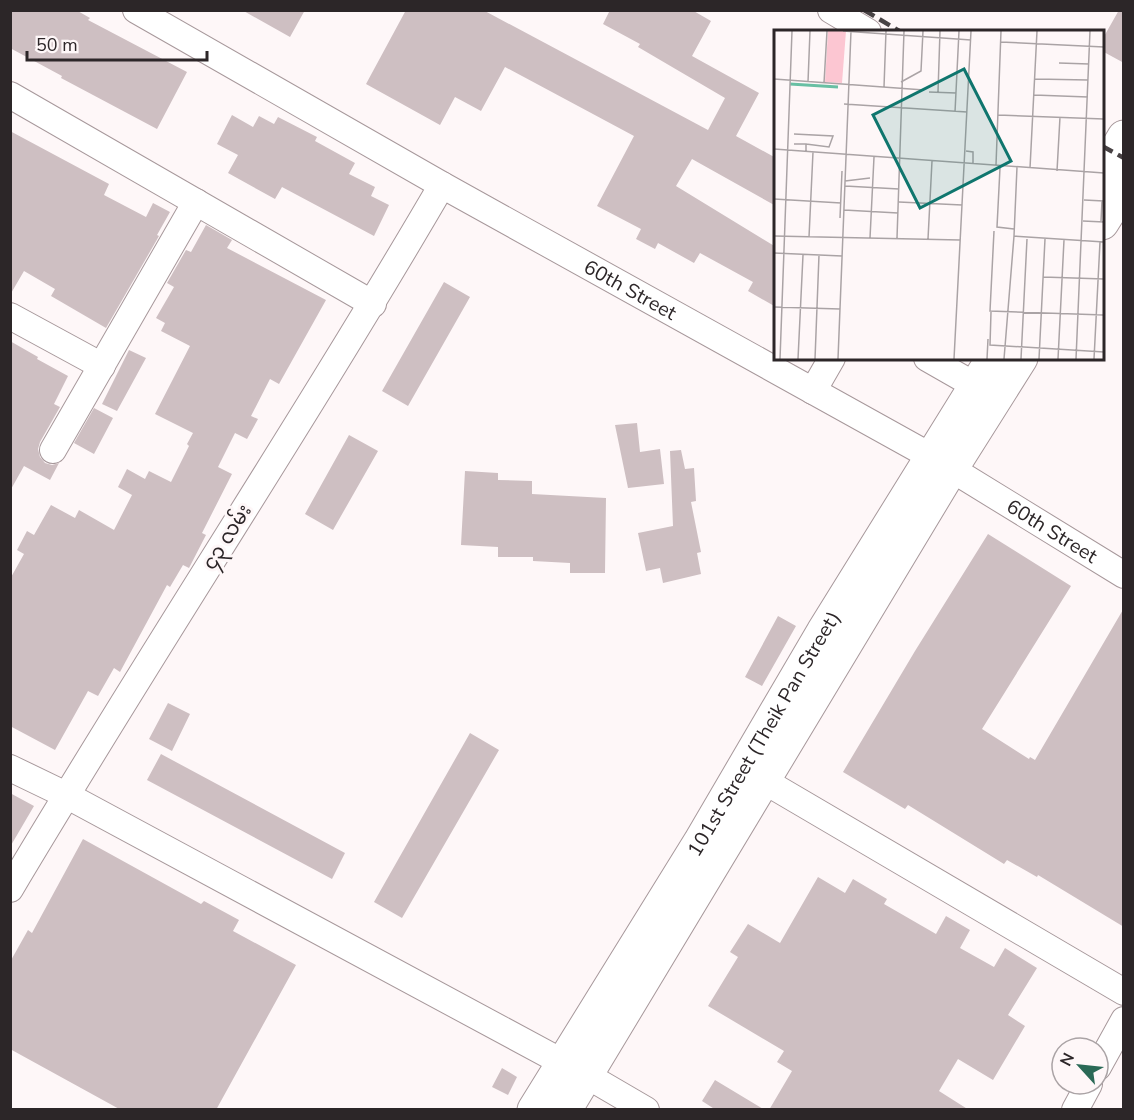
<svg xmlns="http://www.w3.org/2000/svg" width="1134" height="1120" viewBox="0 0 1134 1120" font-family="'Nunito Sans','Noto Sans Myanmar',sans-serif">
	<rect width="100%" height="100%" fill="#fef7f8"/>
	<path fill="#cebfc2" d="M10 10H76L90 18 88 20 187 72 157 129 61 78 62 76 10 48Z
		M242 10H305L290 37Z
		M406 10H483L708 130 725 98 638 47 640 44 603 24 610 10H692L711 21 692 56 759 93 736 136 776 158V206L692 159 676 186 776 247V307L748 291 753 282 700 253 694 263 658 243 655 249 636 239 641 229 597 206 634 136 505 67 481 111 455 97 440 125 366 84Z
		M1119 10H1124V63L1102 51V40Z
		M232 115 253 127 259 116 274 124 278 117 317 137 315 141 355 163 349 174 375 187 371 196 389 205 374 236 282 187 275 199 228 173 238 155 217 144Z
		M10 131 109 184 104 195 146 217 153 203 170 212 157 235 159 236 106 328 51 296 55 289 24 271 10 295Z
		M206 225 232 240 227 248 326 300 279 384 270 379 251 416 258 419 247 439 235 433 218 467 232 474 202 533 206 535 189 568 183 565 170 587 167 585 120 672 114 668 98 696 88 691 55 750 10 726V579L24 554 17 550 27 531 34 535 51 505 75 518 79 510 114 530 132 495 118 487 127 469 145 479 149 471 171 482 189 446 187 444 193 433 155 414 190 346 161 331 165 323 156 318 174 287 167 283 186 250 191 252Z
		M444 282 470 297 408 406 382 391Z
		M10 341 38 357 37 359 68 376 54 404 60 407 40 442 38 449 40 457 45 463 52 465 59 463 50 480 24 466 10 491Z
		M129 350 146 358 117 411 102 404Z
		M94 408 113 418 94 454 74 443Z
		M637 423 640 452 660 449 664 484 628 488 615 425Z
		M349 435 378 451 333 530 305 514Z
		M681 450 685 469 694 468 696 501 691 502 701 552 697 553 701 574 663 583 660 568 646 571 638 533 673 526 670 451Z
		M465 471 498 473V480L532 481V494L606 498 605 573H570V563L533 561V557H498V547L461 545Z
		M988 534 1071 586 982 729 1029 759 1030 757 1035 760 1124 608V927L1038 875 1037 877 1007 860 1004 864 908 805 905 809 843 772 915 651Z
		M778 616 796 626 762 686 745 677Z
		M168 703 190 714 172 751 149 739Z
		M470 733 499 750 402 918 374 902Z
		M161 754 345 853 332 879 147 780Z
		M10 793 34 806 10 847Z
		M83 839 201 904 204 901 239 920 233 931 296 965 216 1110H121L10 1049V962L28 930 32 933Z
		M818 877 845 893 853 879 887 899 884 904 936 934 946 916 970 930 960 948 994 967 1005 948 1037 968 1008 1015 1025 1026 993 1080 958 1059 939 1091 969 1110H769L792 1071 777 1062 784 1051 708 1006 738 957 730 952 748 924 780 943Z
		M502 1068 517 1077 508 1095 492 1087Z
		M715 1080 765 1110H716L702 1101Z"/>
	<g fill="none" stroke-linecap="round" stroke-linejoin="round">
		<defs>
			<g id="minor">
				<path id="s1" d="M136 10 442 185 932 457 1124 575"/>
				<path d="M831 10 868 32"/>
				<path d="M10 95 373 304"/>
				<path d="M10 316 102 366"/>
				<path d="M927 358 976 386"/>
				<path d="M813 391 832 358"/>
				<path d="M53 450 196 202"/>
				<path d="M10 768 66 795 586 1075 646 1110"/>
				<path d="M749 772 1124 992"/>
				<path d="M10 889C151 652 303 423 442 185"/>
				<path d="M1098 1067 1124 1020"/>
				<path d="M1075 1110 1089 1084"/>
			</g>
			<g id="primary">
				<path d="M1102 174 1124 137"/>
				<path d="M1102 223 1124 188"/>
				<path id="s2" d="M534 1110 700 842 823 632 993 358"/>
				<path d="M565 1110 951 469 1021 358"/>
			</g>
		</defs>
		<use href="#minor" stroke="#a7989b" stroke-width="28"/>
		<use href="#primary" stroke="#a7989b" stroke-width="35"/>
		<use href="#minor" stroke="#fff" stroke-width="26"/>
		<use href="#primary" stroke="#fff" stroke-width="33"/>
		<path stroke="#484244" stroke-width="4.5" stroke-dasharray="12 6" stroke-linecap="butt" d="M864 10 901 32
			M1102 146 1124 158"/>
	</g>
	<g text-anchor="middle" dominant-baseline="central" stroke-width="6" stroke-linejoin="round" paint-order="stroke">
		<g font-size="20" fill="#2c2628" stroke="#fef7f8">
			<text stroke="none"><textPath href="#s1" startOffset="568">60th Street</textPath></text>
			<text stroke="none"><textPath href="#s1" startOffset="1054">60th Street</textPath></text>
			<text transform="translate(227 537) rotate(-58)">၄၃ လမ်း</text>
			<text stroke="none"><textPath href="#s2" startOffset="441">101st Street (Theik Pan Street)</textPath></text>
		</g>
	</g>
	<g transform="translate(774 30)">
		<rect width="330" height="330" fill="#fef7f8"/>
		<path d="M54 1H72L68 53 51 52Z" fill="#fcc6d2"/>
		<path fill="none" stroke="#68bfa3" stroke-width="3" d="M16 54 64 57"/>
		<path fill="none" stroke="#aaa3a5" stroke-width="1.5" d="M69 1 197 10M226 12 330 17M285 33 315 34M0 49 150 60M261 49 314 50M34 52 36 1M127 52 147 41 149 1M50 53 53 1M110 57 112 1M155 62 182 63M164 62 166 1M260 65 314 67M70 74 193 82M181 82 185 1M224 85 330 89M20 104 59 106 55 117 32 114M20 114H32V121M0 119 330 143M192 121 199 122V133M222 135 227 1M226 138 223 197 240 199M256 138 263 1M283 141 286 87M71 151 96 148M71 156 125 159M0 169 67 173M310 170 330 171M125 172 188 175M70 180 124 183M66 188 68 141M309 191 330 192M327 191 328 171M220 201 216 281 330 285M0 206 186 210M240 206 243 137M35 207 39 122M96 208 100 127M123 208 130 1M154 209 158 131M0 223 68 226M269 247 330 249M0 277 66 279M217 282 216 315 330 322M6 329 18 1M24 329 29 225M41 329 45 225M64 329 77 1M180 329 197 1M213 329 214 309M230 329 240 206 330 212M247 329 253 209M265 329 271 209M284 329 290 210M302 329 316 1M320 329 326 212"/>
		<path fill="#0f766e" fill-opacity="0.15" stroke="#0f766e" stroke-width="3" d="M190 39 237 131 146 178 99 85Z"/>
		<rect width="330" height="330" fill="none" stroke="#2c2628" stroke-width="3"/>
	</g>
	<rect width="1134" height="1120" fill="none" stroke="#2c2628" stroke-width="24"/>
	<g transform="translate(1080 1066) rotate(297)"><circle r="28" fill="#fef7f8" stroke="#aaa3a5" stroke-width="1.5"/>
	<path d="M0-4.5L10 22L0 15L-10 22Z" fill="#2a6956"/>
	<text y="-9" font-size="16" font-weight="bold" text-anchor="middle" fill="#2c2628">N</text>
	</g>
	<path d="M27 51v9h180v-9" fill="none" stroke="#2c2628" stroke-width="3"/>
	<text x="36" y="51" font-size="18" fill="#2c2628" stroke="#fef7f8" stroke-width="4.5" paint-order="stroke">50 m</text>
</svg>
